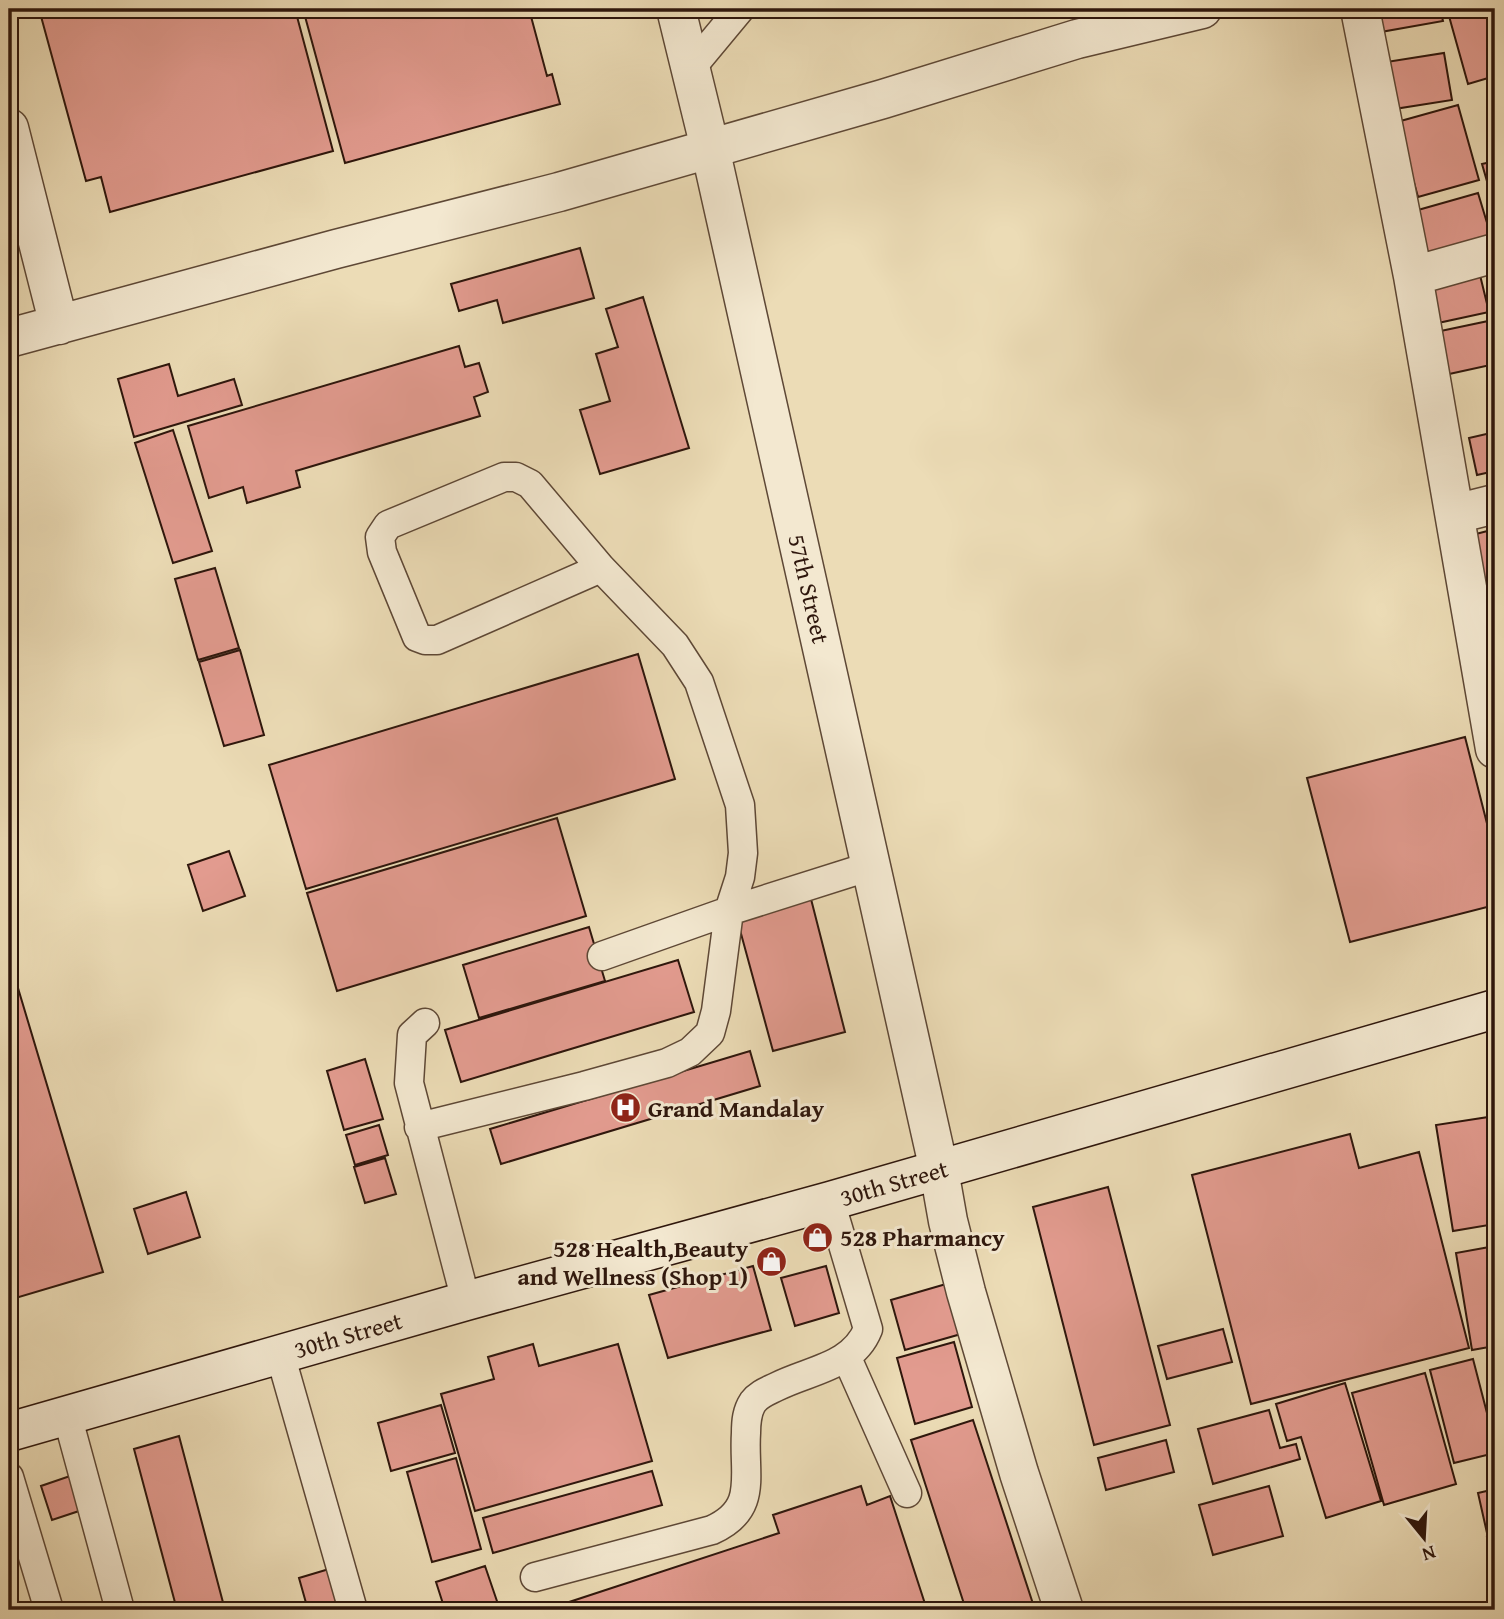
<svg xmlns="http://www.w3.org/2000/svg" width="1504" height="1619" viewBox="0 0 1504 1619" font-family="'Gentium Book Plus',serif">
	<rect width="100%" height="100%" fill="#ecdcb6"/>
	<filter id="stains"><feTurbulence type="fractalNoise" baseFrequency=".00286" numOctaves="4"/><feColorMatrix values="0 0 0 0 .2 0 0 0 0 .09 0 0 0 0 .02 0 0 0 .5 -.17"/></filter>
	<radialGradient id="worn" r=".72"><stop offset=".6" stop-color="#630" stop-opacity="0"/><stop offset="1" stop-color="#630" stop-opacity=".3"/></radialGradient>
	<path fill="#e29b8f" stroke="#2e160c" stroke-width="2" d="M39 9H295L333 151 110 212 101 177 86 181Z
		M303 9H529L547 76 552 74 560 104 345 163Z
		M1370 9H1440L1443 21 1375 33Z
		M1447 9H1495V76L1468 84Z
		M1444 53 1452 100 1388 110 1380 63Z
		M1458 105 1479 180 1418 197 1397 122Z
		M1495 161V209L1482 164Z
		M1478 193 1491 236 1423 255 1411 212Z
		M580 248 594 298 503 323 497 300 459 311 451 284Z
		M1479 271 1489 312 1438 323 1429 283Z
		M643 297 689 448 600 474 580 410 610 401 596 354 618 347 606 309Z
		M1493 320 1495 331V364L1440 376 1431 333Z
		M459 346 465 367 479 363 488 392 474 397 480 416 296 471 300 487 247 503 243 487 209 498 188 426Z
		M169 364 178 396 234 379 242 405 134 437 118 379Z
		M173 430 212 551 173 563 135 443Z
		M1495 432V471L1477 475 1469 438Z
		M1495 529V581L1486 583 1472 535Z
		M215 568 239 648 198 660 175 579Z
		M1495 590V636L1486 638 1477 594Z
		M240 650 264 735 224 746 199 662Z
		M638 654 675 779 306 889 269 765Z
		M1465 737 1495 855V905L1350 942 1307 778Z
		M557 818 586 916 337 991 307 893Z
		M229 851 245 896 203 911 188 865Z
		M811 899 845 1032 773 1051 737 919Z
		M589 927 605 981 479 1018 463 965Z
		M9 958 103 1272 9 1300Z
		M678 960 694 1012 461 1082 445 1030Z
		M750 1051 760 1086 501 1164 490 1129Z
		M365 1059 383 1119 344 1130 327 1071Z
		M1495 1116V1224L1453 1231 1436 1125Z
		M379 1125 388 1155 355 1165 346 1135Z
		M1350 1134 1359 1168 1419 1152 1469 1348 1251 1404 1192 1175Z
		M385 1158 396 1194 365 1203 354 1167Z
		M1108 1187 1170 1425 1094 1445 1033 1207Z
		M186 1192 200 1237 148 1254 134 1209Z
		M1495 1246V1346L1472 1350 1456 1253Z
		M753 1266 771 1330 668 1358 649 1295Z
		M826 1266 839 1313 795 1326 781 1278Z
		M946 1284 961 1334 905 1350 891 1300Z
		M1223 1329 1232 1362 1167 1379 1158 1346Z
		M954 1342 972 1407 915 1424 897 1358Z
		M533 1344 539 1366 618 1344 652 1461 475 1511 441 1394 494 1379 488 1357Z
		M1473 1359 1495 1444V1453L1454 1463 1430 1370Z
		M1425 1373 1456 1484 1384 1505 1352 1393Z
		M1345 1383 1381 1501 1326 1518 1301 1437 1287 1441 1276 1404Z
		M441 1405 455 1453 391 1471 378 1423Z
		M1269 1410 1280 1448 1296 1444 1300 1459 1213 1484 1198 1429Z
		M973 1420 1035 1610H966L911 1440Z
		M179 1436 225 1610H177L134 1449Z
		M1166 1440 1174 1472 1106 1490 1098 1458Z
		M456 1458 481 1549 432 1562 407 1472Z
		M652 1471 662 1505 493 1553 483 1518Z
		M70 1476 82 1510 52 1520 41 1486Z
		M861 1486 867 1505 890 1496 927 1610H555L554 1607 779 1533 773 1515Z
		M1269 1486 1283 1536 1213 1555 1199 1505Z
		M1495 1489V1531L1487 1533 1478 1493Z
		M1495 1535V1575L1487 1537Z
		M485 1566 500 1610H445L436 1582Z
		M329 1569 339 1602 308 1610 299 1578Z"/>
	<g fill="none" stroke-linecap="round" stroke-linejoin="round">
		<defs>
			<path id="service" d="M691 68 740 9
				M601 568 437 640H425L417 637 382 552 380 537 388 525 504 477H516L530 484 601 568 675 645 699 682 740 805 743 853 740 877 729 911
				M729 911 871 866
				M425 1023 412 1035 409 1083 466 1301
				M419 1127 584 1086 667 1063 690 1052 710 1033 716 1011 729 911 602 956
				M280 1354 353 1610
				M847 1358 907 1493
				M67 1415 120 1610
				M9 1477 49 1610
				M535 1577 712 1530C759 1509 743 1475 746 1433 746 1421 747 1411 753 1402 759 1394 768 1391 776 1387 809 1370 853 1367 868 1329L830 1201"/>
			<path id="minor" d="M676 9 710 148 939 1170 948 1221 966 1292 1019 1473 1064 1610
				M1360 9 1413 276 1495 749
				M9 128 59 325
				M1413 276 1495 253
				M9 338 336 249 559 192 883 99 1077 39 1202 9
				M1455 514 1495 504"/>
			<path id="secondary" d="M9 1432 466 1301 830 1201 1495 1009"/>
		</defs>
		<use href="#service" stroke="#5e4836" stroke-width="31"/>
		<use href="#minor" stroke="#5e4836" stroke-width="41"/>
		<use href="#secondary" stroke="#2e160c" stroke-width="41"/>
		<use href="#service" stroke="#f3e8d0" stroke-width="28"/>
		<use href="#minor" stroke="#f3e8d0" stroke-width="38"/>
		<use href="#secondary" stroke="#f3e8d0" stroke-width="38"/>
	</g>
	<defs>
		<symbol id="hospital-disc" viewBox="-11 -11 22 22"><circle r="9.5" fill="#8f2418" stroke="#f3e8d0"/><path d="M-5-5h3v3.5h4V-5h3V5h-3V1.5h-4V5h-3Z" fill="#fff"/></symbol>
		<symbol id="shop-disc" viewBox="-11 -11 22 22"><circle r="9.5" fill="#8f2418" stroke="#f3e8d0"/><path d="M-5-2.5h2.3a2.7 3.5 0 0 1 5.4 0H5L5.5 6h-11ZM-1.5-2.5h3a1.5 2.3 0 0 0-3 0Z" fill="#fff"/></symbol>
	</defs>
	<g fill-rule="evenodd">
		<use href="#hospital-disc" x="608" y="1090" width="35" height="35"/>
		<use href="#shop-disc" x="800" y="1220" width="35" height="35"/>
		<use href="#shop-disc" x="754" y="1244" width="35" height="35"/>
	</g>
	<g text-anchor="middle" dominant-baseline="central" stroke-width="6" stroke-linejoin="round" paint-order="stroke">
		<g font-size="24" fill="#2e160c" stroke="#f3e8d0">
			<text transform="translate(809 589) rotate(77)">57th Street</text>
			<text transform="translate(894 1183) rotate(-16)">30th Street</text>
			<text transform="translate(348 1335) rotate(-16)">30th Street</text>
		</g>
		<g font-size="24" font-weight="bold" fill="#2e160c" stroke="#f3e8d0" text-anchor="start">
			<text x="648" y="1108">Grand Mandalay</text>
			<text x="840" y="1237">528 Pharmancy</text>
			<text x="748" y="1248" text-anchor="end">528 Health,Beauty<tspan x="748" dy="28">and Wellness (Shop 1)</tspan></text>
		</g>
	</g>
	<rect width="1504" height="1619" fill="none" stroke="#ecdcb6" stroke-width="35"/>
	<rect x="10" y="10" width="1483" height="1598" fill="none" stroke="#2e160c" stroke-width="3.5"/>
	<rect x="18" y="18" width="1469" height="1584" fill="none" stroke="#2e160c" stroke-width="2"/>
	<g transform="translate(1424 1538) rotate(162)" stroke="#f3e8d0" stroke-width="5" paint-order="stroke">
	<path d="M0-5L12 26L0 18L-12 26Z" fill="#2e160c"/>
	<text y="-10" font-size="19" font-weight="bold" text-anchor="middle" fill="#2e160c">N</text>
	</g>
	<rect width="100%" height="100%" filter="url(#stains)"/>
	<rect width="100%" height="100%" fill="url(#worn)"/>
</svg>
